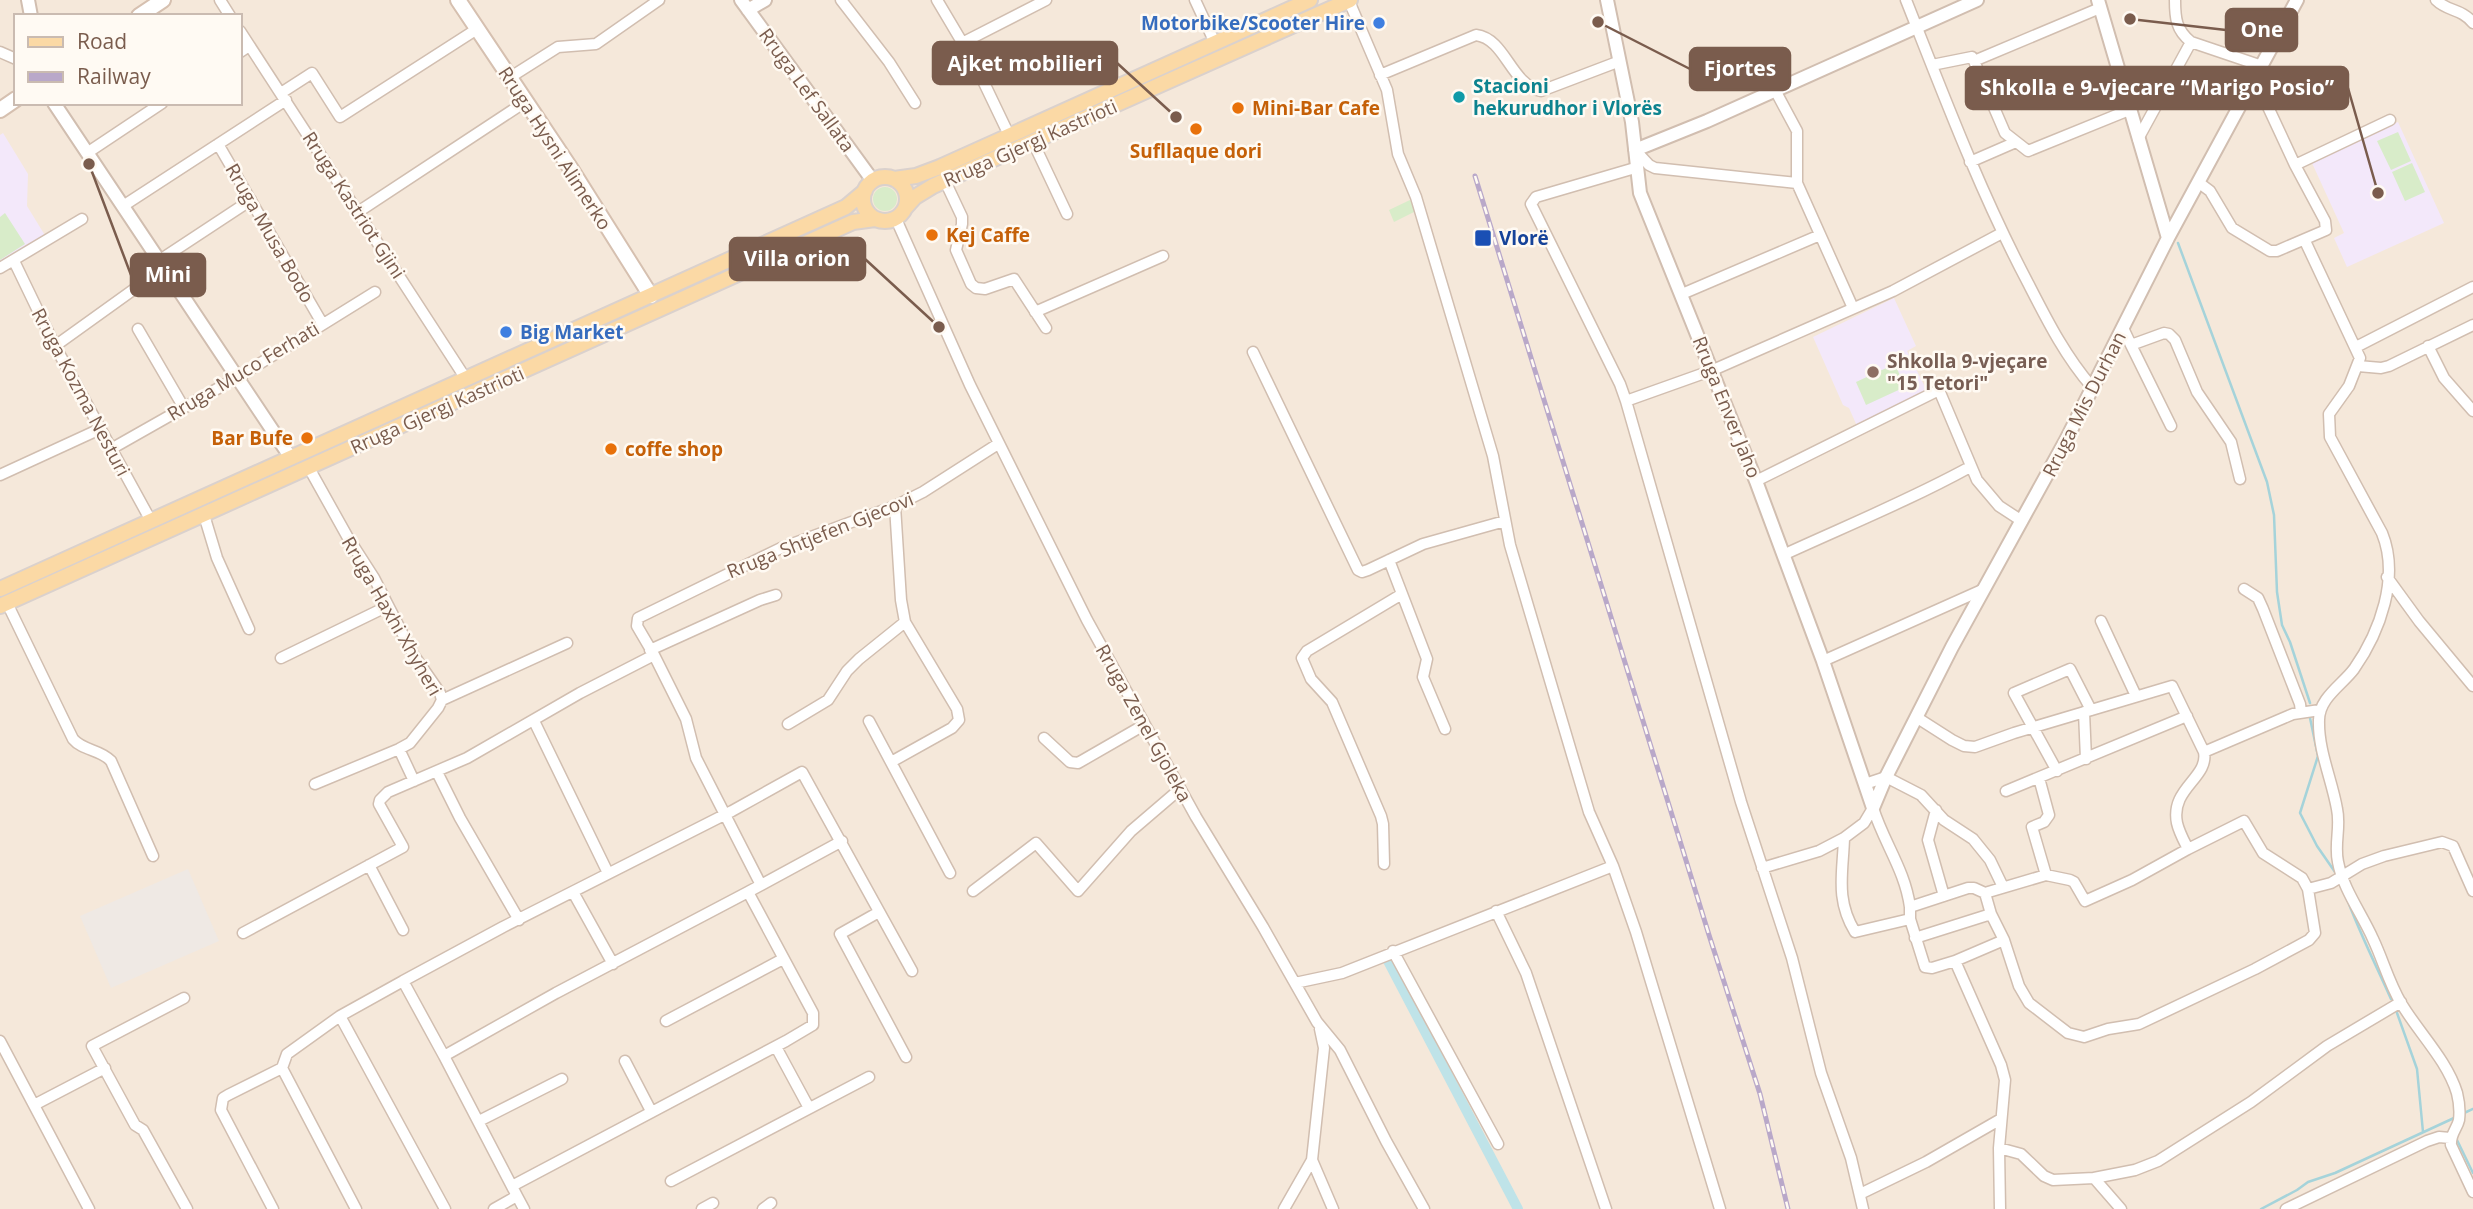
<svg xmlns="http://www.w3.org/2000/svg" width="2473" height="1209" viewBox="0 0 2473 1209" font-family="'Open Sans',sans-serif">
	<rect width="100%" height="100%" fill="#fdf6ec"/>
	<path fill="#f5e8da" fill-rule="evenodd" d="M0 0H2473V1209H0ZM16 16H240V103H16Z"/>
	<path fill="#efe9e4" d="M188 869 219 941 111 988 80 916Z"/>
	<path fill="#f3e8fa" d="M2398 122 2444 223 2347 267 2334 238 2344 233 2312 163Z
		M3 133 28 174 27 206 46 237 0 264V135Z
		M1894 298 1916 346 1907 351 1928 393 1857 426 1849 408 1843 405 1813 337Z"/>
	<path fill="#d8ecc9" d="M2398 132 2411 161 2391 170 2377 141Z
		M2412 163 2425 192 2405 201 2392 172Z
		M873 199a12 12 0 1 1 24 0a12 12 0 1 1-24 0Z
		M1410 200 1416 211 1394 222 1389 210Z
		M5 213 25 244 0 260V217Z
		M1895 364 1905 387 1866 405 1856 382Z"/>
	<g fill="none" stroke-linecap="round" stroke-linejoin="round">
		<path stroke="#a5d3da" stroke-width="2.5" d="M2178 243 2267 482 2274 515 2277 592 2282 625 2290 642 2310 703
			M2310 718 2318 756 2300 813 2317 846 2335 872
			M2346 896C2359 932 2376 965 2391 999
			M2397 1013 2417 1069 2423 1132
			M2462 1114 2473 1109
			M2457 1140 2473 1173
			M2261 1209 2297 1190 2308 1182 2335 1173 2454 1118"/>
		<path stroke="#bfe3e8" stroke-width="10" d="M1388 961 1518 1209"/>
		<defs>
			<path id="minor" d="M220 0 230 16
				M841 0 889 62 915 103
				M937 0 975 64 1009 135
				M1195 0 1215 43
				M1906 0C1944 96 1980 192 2028 283 2047 320 2065 356 2092 387
				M2175 0C2175 18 2176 30 2191 42
				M2436 0C2448 12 2461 8 2473 23
				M2100 8 1974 61 2005 133 2028 151 2129 110
				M240 31 466 379
				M964 42 1046 0
				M0 52 16 59
				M240 52 249 46
				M1932 65 1972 57 1974 61
				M1380 75 1476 35C1506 39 1510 84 1541 91L1620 61
				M509 78 558 47 596 44 659 0
				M1775 90 1797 131V183L1853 308
				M281 93 312 73 340 117 477 29
				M2138 139 2191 42 2262 66
				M1033 142 1067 214
				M218 144 322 323
				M1635 150 1649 165 1655 168 1797 183
				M87 153 162 103
				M1970 162 2016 142
				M2295 165 2390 120
				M1635 168 1536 197 1531 204 1620 384 1626 401 1741 802 1792 958 1821 1073 1851 1158 1863 1209
				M945 181 962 217V224L956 250 971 284 976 288 985 289 1014 279 1046 328
				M2198 182 2210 191 2232 228 2270 251H2277L2326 230 2325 221 2295 165 2255 79
				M123 206 286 100
				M358 212 525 102
				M896 219 970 385 1087 620 1196 817 1263 927 1317 1022 1340 1050 1386 1141 1424 1209
				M2305 241 2360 358 2349 386 2329 414 2330 437 2382 533C2400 577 2380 632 2354 669 2342 685 2319 698 2319 720 2318 750 2332 780 2337 809 2341 827 2334 844 2338 862 2343 889 2362 914 2373 939 2383 960 2389 983 2401 1003 2418 1032 2447 1060 2457 1093 2459 1101 2460 1112 2459 1120 2457 1129 2450 1134 2451 1145L2473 1192
				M160 260 251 200
				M14 261 55 346 151 521
				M0 268 82 219
				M1682 294 1820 235
				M1035 312 1163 256
				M2123 328 2131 345 2164 333 2169 334 2175 340 2197 392 2231 442 2240 479
				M138 329 184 408
				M2131 345 2171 426
				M55 346 165 267
				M2428 346 2444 378 2473 411
				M2356 347 2473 287
				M1253 352 1358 570 1362 572 1368 570 1423 544 1505 521
				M2358 366 2381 368 2389 366 2473 325
				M1626 401 1713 370 1893 291 2002 233
				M111 449 238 377 375 292
				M309 468 347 536 374 578 413 654 440 693 442 700 438 708 410 743 399 749 315 784
				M0 475 100 429
				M1756 481 1939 390 1977 480 1999 506 2022 521
				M204 515 217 558 249 629
				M1783 555C1846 526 1910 500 1970 467
				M1389 560 1427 659 1423 677 1445 729
				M2387 577 2419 621 2473 686
				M2244 589 2258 598 2263 609 2300 704 2301 712
				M7 603 73 739C83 751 100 749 111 761L153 856
				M2101 621 2136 696
				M650 650 760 600 776 595
				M654 655 637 626 638 618 781 548 895 506 923 492 998 444
				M281 658 388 606
				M1823 661 1982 590
				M442 700 567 643
				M2084 712 2086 759
				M1916 717 1952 740 1964 746 1975 747 2014 733 2172 686 2204 752
				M534 721 608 873
				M869 721 950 873
				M788 724 828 700 847 671 859 659 905 622
				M1044 738 1070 762 1078 763 1144 725
				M399 749 414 781
				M891 762 952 728 959 720 957 709 905 622 901 600 895 506
				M2057 771 2014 693 2070 669 2091 710
				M437 772 460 818 519 920
				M2039 778 2049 815 2044 822 2032 827 2046 875
				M1865 784 1886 777 1921 795 1944 820 1973 839 1990 860 2003 887
				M2006 791 2187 716
				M1873 808 1864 823 1844 838C1843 873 1835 899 1855 932L1910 919 1925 967 1932 968 1955 961 2001 1065 2005 1080 1999 1148 2000 1209
				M1873 808C1884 843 1905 870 1910 907
				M1936 810 1928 840 1944 896
				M2188 849 2244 821 2263 853 2302 878 2308 889
				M1384 864 1383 824 1381 816 1332 702 1311 679 1302 658 1307 651 1402 594
				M369 865 403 930
				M1613 866 1636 932 1720 1209
				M1762 868 1819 851 1844 838
				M761 885 842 841
				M973 891 1036 843 1078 891 1131 831 1180 789
				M573 892 613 964
				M1985 893 2046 875 2070 880 2074 882 2085 901 2132 880 2188 849C2184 841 2179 832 2177 823 2170 788 2209 778 2204 752L2293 714 2320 710
				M1496 911 1526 973 1606 1209
				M879 912 840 934 906 1057
				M1910 919V907L1968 888H1974L1985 893 1991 914 2004 940 1955 961
				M243 933 403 847 379 804 380 800 388 792 467 758 580 693 654 655 686 719 696 758 761 885 748 892
				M1915 938 1991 914
				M2004 940 2019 986 2029 1003 2068 1033 2084 1037 2108 1029 2139 1024 2255 969 2309 940 2315 933 2308 889 2331 883 2362 864 2384 856 2442 842 2453 846 2473 891
				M1393 951 1498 1144
				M403 981 503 927 732 811 802 772 912 971
				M1295 983 1342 973 1613 866 1589 812 1510 545 1493 456 1416 197 1398 154 1387 90 1349 1
				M184 998 92 1046 135 1125 143 1130 187 1209
				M666 1021 783 959
				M0 1041 89 1209
				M776 1047 809 1108
				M444 1056 403 981 340 1016 445 1209
				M625 1061 651 1111
				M282 1068 287 1054 294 1049 340 1016
				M34 1105 105 1068
				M479 1121 562 1079
				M1999 1148 2021 1154 2044 1176 2053 1180 2094 1178 2121 1209
				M1312 1160 1333 1209
				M2094 1178 2135 1170 2158 1161 2251 1102 2327 1046 2401 1002
				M671 1181 869 1077
				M1860 1194 1926 1162 2001 1119
				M517 1196 524 1209
				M273 1209 221 1110 223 1098 228 1095 282 1068 356 1209
				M494 1209 517 1196 444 1056 556 993 748 892 813 1013V1025L786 1041 512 1186
				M702 1209 713 1203
				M763 1209 771 1203
				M1284 1209 1312 1160 1324 1048 1320 1029
				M2286 1209 2427 1141 2439 1137 2450 1138"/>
			<path id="tertiary" d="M28 0 31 16
				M741 0 873 181
				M1607 0 1632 122 1640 193 1756 481 1823 661 1873 808
				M2098 0 2168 238
				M748 10 765 0
				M54 103 291 458
				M1635 150 1707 121 1977 0
				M1873 808 1886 777 1952 647 2066 440 2168 238 2297 0"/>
			<path id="secondary" d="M458 0 571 169 651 296
				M139 16 163 0
				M0 110 16 99"/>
			<path id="primary" d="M863 199a22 22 0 1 1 44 0a22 22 0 1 1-44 0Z
				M894 179 916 176 940 167 1310 0
				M906 207 915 197 933 186 1350 0
				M0 589 846 207 865 191
				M0 606 853 222 875 219"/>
		</defs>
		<use href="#minor" stroke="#d1beb0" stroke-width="13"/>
		<use href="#tertiary" stroke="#d1beb0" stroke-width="16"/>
		<use href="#secondary" stroke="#d6c0b0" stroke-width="18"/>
		<use href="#primary" stroke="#dad1cd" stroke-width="18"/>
		<use href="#minor" stroke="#fff" stroke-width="10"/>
		<use href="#tertiary" stroke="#fff" stroke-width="12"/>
		<use href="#secondary" stroke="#fff" stroke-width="14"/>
		<use href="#primary" stroke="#fbd9a5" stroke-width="14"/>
		<defs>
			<path id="rail" d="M1475 176 1709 935 1760 1094 1788 1209"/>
		</defs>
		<use href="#rail" stroke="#b9a8c9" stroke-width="5"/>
		<use href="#rail" stroke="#fffaf3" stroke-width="2.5" stroke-dasharray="8" stroke-linecap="butt"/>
	</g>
	<g fill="#3f7fe0" stroke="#fffaf3" stroke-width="2.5">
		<circle cx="1379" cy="23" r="7"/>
		<circle cx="506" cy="332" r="7"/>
	</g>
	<circle fill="#0f9aa8" stroke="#fffaf3" stroke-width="2.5" cx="1459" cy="97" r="7"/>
	<g fill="#e8710a" stroke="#fffaf3" stroke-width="2.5">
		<circle cx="1238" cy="108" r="7"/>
		<circle cx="1196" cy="129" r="7"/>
		<circle cx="932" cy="235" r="7"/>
		<circle cx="307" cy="438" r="7"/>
		<circle cx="611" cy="449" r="7"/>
	</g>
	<rect fill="#1a4fb4" stroke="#fffaf3" stroke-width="2.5" x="1474" y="229" width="18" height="18" rx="3.5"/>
	<circle fill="#8d6e63" stroke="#fffaf3" stroke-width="2.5" cx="1873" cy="372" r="7"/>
	<g text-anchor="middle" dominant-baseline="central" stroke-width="5" stroke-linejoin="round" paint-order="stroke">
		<g font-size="19" font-weight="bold" fill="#366cbe" stroke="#fffaf3" text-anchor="end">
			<text x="1365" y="23">Motorbike/Scooter Hire</text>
			<text x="520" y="332" text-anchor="start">Big Market</text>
		</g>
		<g font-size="19" font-weight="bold" fill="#0d838f" stroke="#fffaf3" text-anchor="start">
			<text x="1473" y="86">Stacioni<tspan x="1473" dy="22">hekurudhor i Vlorës</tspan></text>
		</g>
		<g font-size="19" fill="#7a5c4d" stroke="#fffaf3">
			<text transform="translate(807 90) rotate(54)">Rruga Lef Sallata</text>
			<text transform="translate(1030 143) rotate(-24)">Rruga Gjergj Kastrioti</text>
			<text transform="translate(555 148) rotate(57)">Rruga Hysni Alimerko</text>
			<text transform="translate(354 205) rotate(57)">Rruga Kastriot Gjini</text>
			<text transform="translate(270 233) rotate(60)">Rruga Musa Bodo</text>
			<text transform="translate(243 371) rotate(-31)">Rruga Muco Ferhati</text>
			<text transform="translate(81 392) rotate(62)">Rruga Kozma Nesturi</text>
			<text transform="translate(2084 404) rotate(-63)">Rruga Mis Durhan</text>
			<text transform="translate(1727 407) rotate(68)">Rruga Enver Jaho</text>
			<text transform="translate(437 410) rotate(-24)">Rruga Gjergj Kastrioti</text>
			<text transform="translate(820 535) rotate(-22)">Rruga Shtjefen Gjecovi</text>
			<text transform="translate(392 616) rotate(60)">Rruga Haxhi Xhyheri</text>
			<text transform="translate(1144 723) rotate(61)">Rruga Zenel Gjoleka</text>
		</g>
		<g font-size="19" font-weight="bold" fill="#c56008" stroke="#fffaf3" text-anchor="start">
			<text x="1252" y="108">Mini-Bar Cafe</text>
			<text x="1196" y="151" text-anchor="middle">Sufllaque dori</text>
			<text x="946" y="235">Kej Caffe</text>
			<text x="293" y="438" text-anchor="end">Bar Bufe</text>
			<text x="625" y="449">coffe shop</text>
		</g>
		<g font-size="19" font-weight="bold" fill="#164399" stroke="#fffaf3" text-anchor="start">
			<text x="1499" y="238">Vlorë</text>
		</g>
		<g font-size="19" font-weight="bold" fill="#785e54" stroke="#fffaf3" text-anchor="start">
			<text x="1887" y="361">Shkolla 9-vjeçare<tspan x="1887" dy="22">"15 Tetori"</tspan></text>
		</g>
	</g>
	<path fill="none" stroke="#7a5c4d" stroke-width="2.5" d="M2130 19L2226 30M1176 117L1117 63M1598 22L1690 69M2378 193L2348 88M939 327L865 259M89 164L131 275"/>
	<g fill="#7a5c4d" stroke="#fffaf3" stroke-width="2.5">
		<circle cx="2130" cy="19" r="7"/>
		<circle cx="1176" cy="117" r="7"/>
		<circle cx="1598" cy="22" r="7"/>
		<circle cx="2378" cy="193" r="7"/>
		<circle cx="939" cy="327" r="7"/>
		<circle cx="89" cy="164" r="7"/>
	</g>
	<g fill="#7a5c4d" stroke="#7a5c4d" stroke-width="2.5">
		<rect x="2226" y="9" width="71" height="42" rx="7"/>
		<rect x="933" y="42" width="184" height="42" rx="7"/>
		<rect x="1690" y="48" width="100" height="42" rx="7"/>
		<rect x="1966" y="67" width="382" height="42" rx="7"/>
		<rect x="730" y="238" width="135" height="42" rx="7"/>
		<rect x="131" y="254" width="74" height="42" rx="7"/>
	</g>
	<g font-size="21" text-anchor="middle" font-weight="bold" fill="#fff">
		<text x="2262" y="37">One</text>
		<text x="1025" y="71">Ajket mobilieri</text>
		<text x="1740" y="76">Fjortes</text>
		<text x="2157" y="95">Shkolla e 9-vjecare “Marigo Posio”</text>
		<text x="797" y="266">Villa orion</text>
		<text x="168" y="282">Mini</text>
	</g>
	<rect x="14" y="14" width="228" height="91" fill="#fffaf3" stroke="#cabbb1" stroke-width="2"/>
	<rect x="28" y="37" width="35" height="10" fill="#fbd9a5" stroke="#cabbb1" stroke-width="2"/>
	<text x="77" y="49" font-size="21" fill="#7a5c4d">Road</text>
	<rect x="28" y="72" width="35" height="10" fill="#b9a8c9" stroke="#cabbb1" stroke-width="2"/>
	<text x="77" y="84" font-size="21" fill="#7a5c4d">Railway</text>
</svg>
